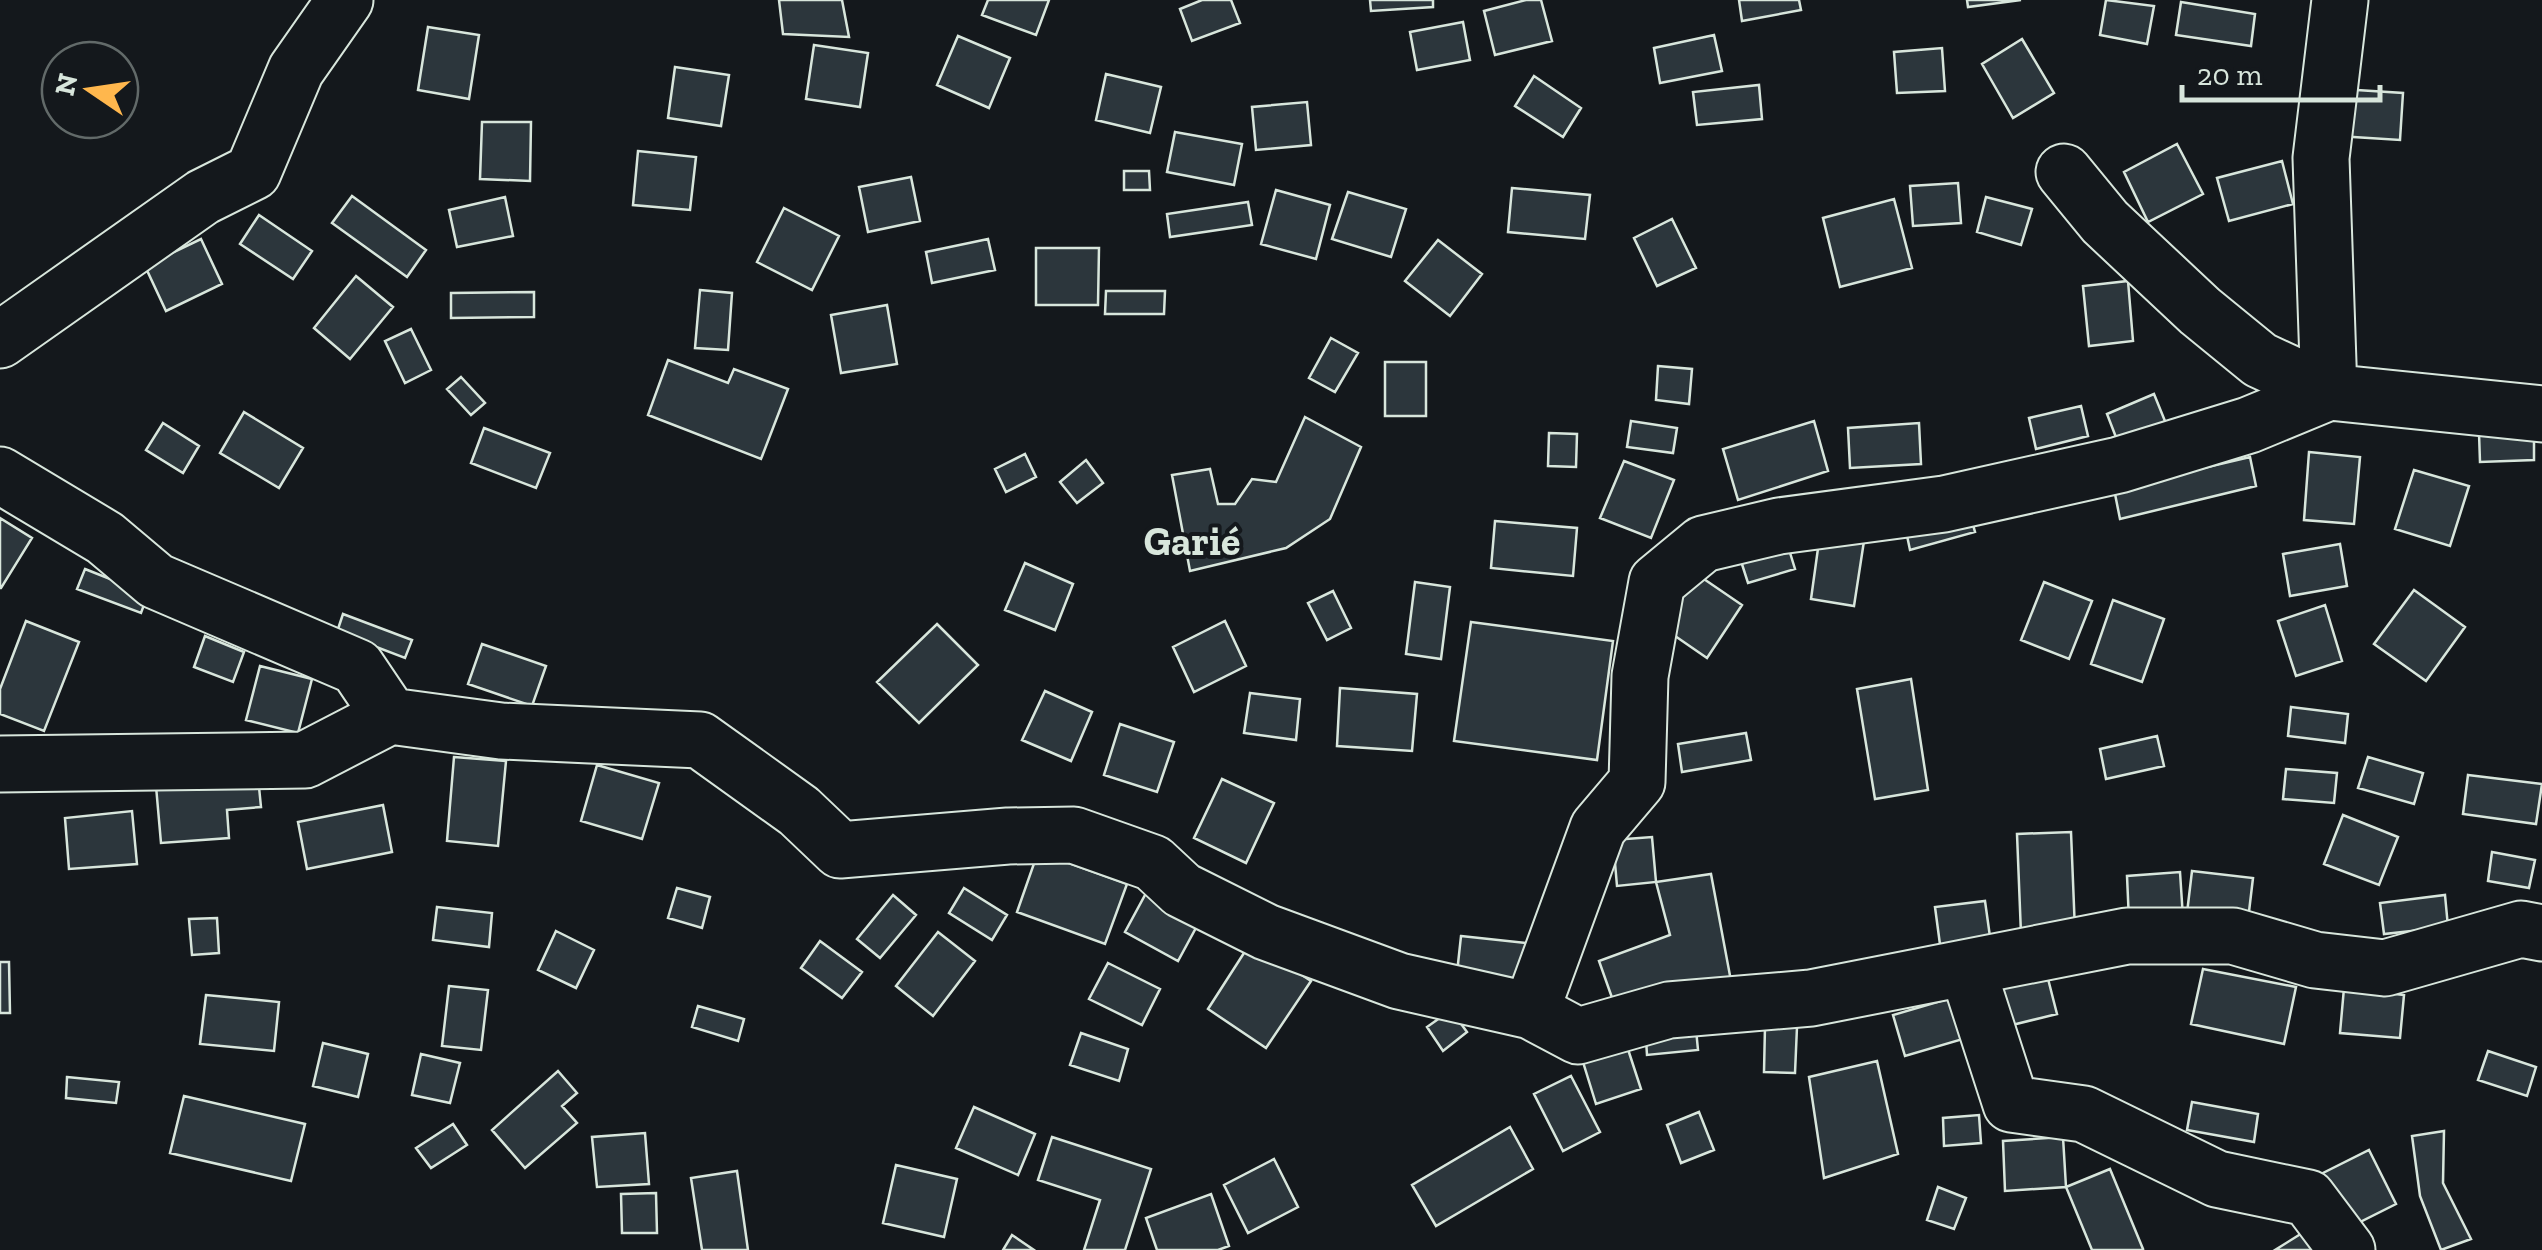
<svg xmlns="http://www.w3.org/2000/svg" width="2542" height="1250" viewBox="0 0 2542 1250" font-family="'Zilla Slab',serif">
	<rect width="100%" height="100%" fill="#14181c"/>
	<path fill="#2c363c" stroke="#d8e6dc" stroke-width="2.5" d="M779 0H842L849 37 783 34Z
		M988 0H1049L1036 35 982 15Z
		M1202 0H1231L1240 23 1192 41 1180 9Z
		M1370 0H1433V7L1371 11Z
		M1526 0H1541L1552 41 1495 55 1484 11Z
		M1739 0H1799L1801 10 1742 21Z
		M1967 0H2021L1968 7Z
		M2106 0 2154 6 2147 44 2100 35Z
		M2181 2 2255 14 2251 46 2176 35Z
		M1463 22 1470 60 1417 70 1410 32Z
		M428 27 479 35 469 99 418 90Z
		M1714 35 1722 71 1660 83 1654 48Z
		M958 36 1010 58 989 108 937 85Z
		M2022 39 2054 93 2013 118 1982 64Z
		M814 45 868 53 860 107 806 99Z
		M1942 48 1945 91 1897 93 1894 52Z
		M675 67 729 75 721 126 668 118Z
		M1106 74 1161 87 1150 133 1096 120Z
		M1534 76 1581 108 1563 137 1515 106Z
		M1759 85 1762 119 1697 125 1693 92Z
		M2341 89 2403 93 2400 140 2338 136Z
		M1307 102 1311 145 1256 150 1252 107Z
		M482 122H531L530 181 480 179Z
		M1175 132 1242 144 1234 185 1167 172Z
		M2177 144 2203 194 2148 222 2124 172Z
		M638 151 696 157 690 210 633 205Z
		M2282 161 2293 204 2229 221 2217 178Z
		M1124 171H1149L1150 190H1124Z
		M911 177 920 221 868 232 859 187Z
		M1958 183 1961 223 1913 226 1910 186Z
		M1512 188 1590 195 1585 239 1508 232Z
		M1276 190 1330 205 1316 259 1261 244Z
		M1348 192 1406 209 1391 257 1332 239Z
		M352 196 426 250 407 277 332 223Z
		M505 197 513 236 457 247 449 210Z
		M1986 197 2032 209 2021 245 1977 232Z
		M1894 199 1912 268 1840 287 1823 218Z
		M1248 202 1252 225 1170 237 1167 214Z
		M784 208 839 236 812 290 757 262Z
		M259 215 312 251 293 279 240 244Z
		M1672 219 1696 268 1657 286 1634 238Z
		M201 239 222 284 166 311 145 266Z
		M988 239 995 270 932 283 926 252Z
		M1438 240 1482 274 1450 316 1405 281Z
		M1036 248H1099L1098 305H1036Z
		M356 276 393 307 350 359 314 328Z
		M2128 281 2133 341 2089 346 2083 286Z
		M700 290 732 293 728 350 695 348Z
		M1106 291H1165L1164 314H1105Z
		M534 292V317L451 318V293Z
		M887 305 897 364 841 373 831 315Z
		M411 329 431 370 405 383 385 341Z
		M1331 338 1358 353 1335 392 1309 378Z
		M668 360 728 383 734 369 788 389 761 459 648 415Z
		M1385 362H1426V416H1385Z
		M1658 366 1692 369 1689 404 1656 400Z
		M461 377 485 403 471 415 447 389Z
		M2154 394 2167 426 2119 445 2107 414Z
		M2081 406 2088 436 2036 449 2029 418Z
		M244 412 303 448 279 488 220 453Z
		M1305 417 1361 447 1330 519 1286 548 1190 571 1172 475 1210 469 1218 504H1235L1252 479 1276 482Z
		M1631 421 1677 428 1673 453 1627 447Z
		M1814 421 1828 471 1738 500 1723 449Z
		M163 423 199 446 183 473 146 450Z
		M1919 423 1921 464 1850 468 1848 428Z
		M484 428 550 453 536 488 471 463Z
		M2534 431V460L2480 462 2479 433Z
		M1549 433 1577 434 1576 467 1548 466Z
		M2309 452 2360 457 2354 524 2304 520Z
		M1025 454 1036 477 1006 492 995 469Z
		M2250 457 2256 486 2120 519 2114 489Z
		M1086 460 1103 483 1077 503 1060 482Z
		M1624 461 1674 480 1651 538 1600 518Z
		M2414 470 2469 486 2450 546 2395 529Z
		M1970 514 1975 532 1910 550 1906 531Z
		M0 518 32 538 1 588H0Z
		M1495 521 1577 528 1573 576 1491 568Z
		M1820 534 1864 541 1854 606 1811 599Z
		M1787 543 1795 569 1748 583 1740 558Z
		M2340 544 2347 586 2290 596 2283 554Z
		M1025 563 1073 584 1055 630 1005 610Z
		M85 569 148 594 141 613 77 589Z
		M1698 575 1742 605 1707 658 1662 627Z
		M1415 582 1450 587 1441 659 1406 654Z
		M2044 582 2092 601 2069 659 2021 640Z
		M2414 590 2465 627 2426 681 2374 644Z
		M1333 591 1351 628 1327 640 1308 603Z
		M2113 600 2164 619 2142 682 2091 664Z
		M2325 605 2342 661 2296 676 2278 621Z
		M343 614 412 640 405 658 337 632Z
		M26 621 79 642 44 731 0 714V689Z
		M1225 621 1246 666 1194 692 1173 647Z
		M1471 622 1613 641 1597 760 1454 741Z
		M937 624 978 665 919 723 877 682Z
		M205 636 244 652 233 682 194 667Z
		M482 644 546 666 532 706 468 684Z
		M260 666 312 679 298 733 246 720Z
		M1911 679 1928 790 1875 799 1857 689Z
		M1340 688 1417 694 1412 751 1337 746Z
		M1045 691 1092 712 1071 761 1022 740Z
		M1250 693 1300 699 1296 740 1244 733Z
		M2291 707 2348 714 2345 743 2288 736Z
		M1120 724 1174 742 1157 792 1104 775Z
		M1746 733 1751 760 1682 772 1678 744Z
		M2157 736 2164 766 2106 779 2100 749Z
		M454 757 506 761 498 846 447 841Z
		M2368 757 2423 773 2414 804 2358 788Z
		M597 765 659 783 642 839 581 821Z
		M2286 769 2337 773 2334 803 2283 799Z
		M2468 775 2542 784 2536 824 2463 814Z
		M258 777 261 807 227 810 229 838 161 843 156 786Z
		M1222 779 1274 803 1246 863 1194 838Z
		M383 805 392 852 307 869 298 822Z
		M132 811 137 864 69 869 65 818Z
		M2343 815 2398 837 2379 885 2324 864Z
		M2071 832 2075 931 2021 934 2017 834Z
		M1652 837 1656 882 1617 886 1613 840Z
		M1038 852 1127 884 1105 944 1017 912Z
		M2492 852 2535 860 2529 888 2488 881Z
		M2192 871 2253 878 2248 920 2187 913Z
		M2180 872 2183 918 2129 921 2127 876Z
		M1711 874 1731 981 1616 1009 1599 961 1670 935 1656 882Z
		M1151 884 1204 913 1178 961 1125 932Z
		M677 888 710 897 702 928 668 918Z
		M964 888 1007 915 992 940 949 913Z
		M893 895 916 915 880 958 857 939Z
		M2445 895 2448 927 2384 934 2380 903Z
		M1985 901 1991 944 1941 952 1935 907Z
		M437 907 492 913 489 947 433 940Z
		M217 918 219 953 192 955 189 919Z
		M556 931 594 950 576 988 538 970Z
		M938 932 975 961 933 1016 896 986Z
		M1461 936 1527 943 1523 980 1457 973Z
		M820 941 862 972 842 998 801 968Z
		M1251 942 1311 981 1266 1048 1208 1009Z
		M0 962H9L10 1013H0Z
		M1108 963 1160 989 1142 1025 1089 999Z
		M2203 969 2296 987 2284 1044 2191 1024Z
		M2046 971 2057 1014 1996 1029 1985 986Z
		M449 986 488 990 481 1050 442 1046Z
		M2344 988 2404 995 2400 1038 2340 1033Z
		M206 995 279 1002 274 1051 200 1044Z
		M1951 998 1963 1039 1905 1056 1893 1015Z
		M698 1006 744 1019 738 1041 692 1027Z
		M1451 1010 1467 1032 1443 1051 1427 1027Z
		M1695 1019 1698 1050 1647 1055 1645 1024Z
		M1765 1026 1797 1027 1795 1073 1764 1072Z
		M1081 1033 1128 1049 1119 1081 1070 1065Z
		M1623 1034 1641 1089 1596 1104 1579 1049Z
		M323 1043 368 1054 358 1097 313 1086Z
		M2488 1051 2536 1067 2527 1096 2478 1080Z
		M421 1054 460 1063 450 1103 412 1095Z
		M1877 1061 1898 1154 1824 1178 1809 1077Z
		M558 1071 577 1093 562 1106 577 1123 525 1168 492 1130Z
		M1571 1076 1600 1132 1563 1151 1534 1094Z
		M67 1077 119 1082 116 1103 66 1098Z
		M184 1096 305 1124 291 1181 170 1153Z
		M2192 1102 2258 1114 2254 1142 2187 1130Z
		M974 1107 1035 1134 1018 1175 956 1148Z
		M1699 1112 1714 1150 1681 1163 1667 1125Z
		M1979 1115 1981 1143 1944 1146 1943 1118Z
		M453 1124 467 1145 431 1168 416 1148Z
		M1510 1127 1533 1169 1436 1226 1412 1185Z
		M2444 1131 2443 1183 2471 1239 2441 1250 2420 1196 2412 1136Z
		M645 1133 649 1184 597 1187 592 1137Z
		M1052 1137 1151 1169 1125 1250H1084L1100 1200 1038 1180Z
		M2063 1137 2066 1187 2005 1191 2003 1141Z
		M2369 1150 2396 1204 2348 1228 2321 1174Z
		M1274 1159 1298 1207 1248 1233 1224 1185Z
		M896 1165 957 1179 944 1237 883 1223Z
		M2110 1169 2143 1249 2141 1250H2092L2066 1187Z
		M737 1171 748 1250H702L691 1178Z
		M1938 1187 1966 1198 1954 1229 1927 1220Z
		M656 1193 657 1233H622L621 1194Z
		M1211 1194 1229 1246 1218 1250H1157L1146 1218Z
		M2315 1225 2330 1250H2275Z
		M1012 1235 1034 1250H1003Z"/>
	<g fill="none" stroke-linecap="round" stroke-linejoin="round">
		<defs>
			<path id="minor" d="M2064 172 2105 222 2200 311 2260 360 2329 392 2542 414
				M0 340 203 197 253 172 296 70 345 0
				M0 475 105 538 156 581 357 667 390 716
				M0 764 305 760 390 716 501 731 700 740 799 811 840 850 1008 836 1074 835 1153 863 1182 890 1266 932 1399 981 1531 1011 1578 1036 1669 1010 1811 998 2127 936H2233L2315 960 2385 968 2521 929 2542 933
				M1967 968 2011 1104 2084 1114 2217 1179 2308 1198 2347 1250
				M1531 1011 1598 828 1637 782 1640 676 1657 582 1703 544 1779 526 1944 504 2119 465 2249 425 2329 392 2321 158 2340 0"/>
		</defs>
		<use href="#minor" stroke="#d8e6dc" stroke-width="59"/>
		<use href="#minor" stroke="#14181c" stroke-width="55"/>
	</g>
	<g text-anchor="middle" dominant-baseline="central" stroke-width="8" stroke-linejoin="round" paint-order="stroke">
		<g font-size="40" font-weight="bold" fill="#d8e6dc" stroke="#14181c">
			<text x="1192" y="541">Garié</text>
		</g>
	</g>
	<g transform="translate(90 90) rotate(283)"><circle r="48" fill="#14181c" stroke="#626a69" stroke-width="2.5"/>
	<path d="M0-8L18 38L0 25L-18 38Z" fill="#ffb74d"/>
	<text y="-15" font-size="28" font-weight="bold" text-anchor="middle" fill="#d8e6dc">N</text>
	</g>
	<path d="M2182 85v15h198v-15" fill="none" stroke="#d8e6dc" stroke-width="5"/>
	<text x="2197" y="85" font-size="30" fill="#d8e6dc" stroke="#14181c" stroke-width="8" paint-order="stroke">20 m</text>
</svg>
